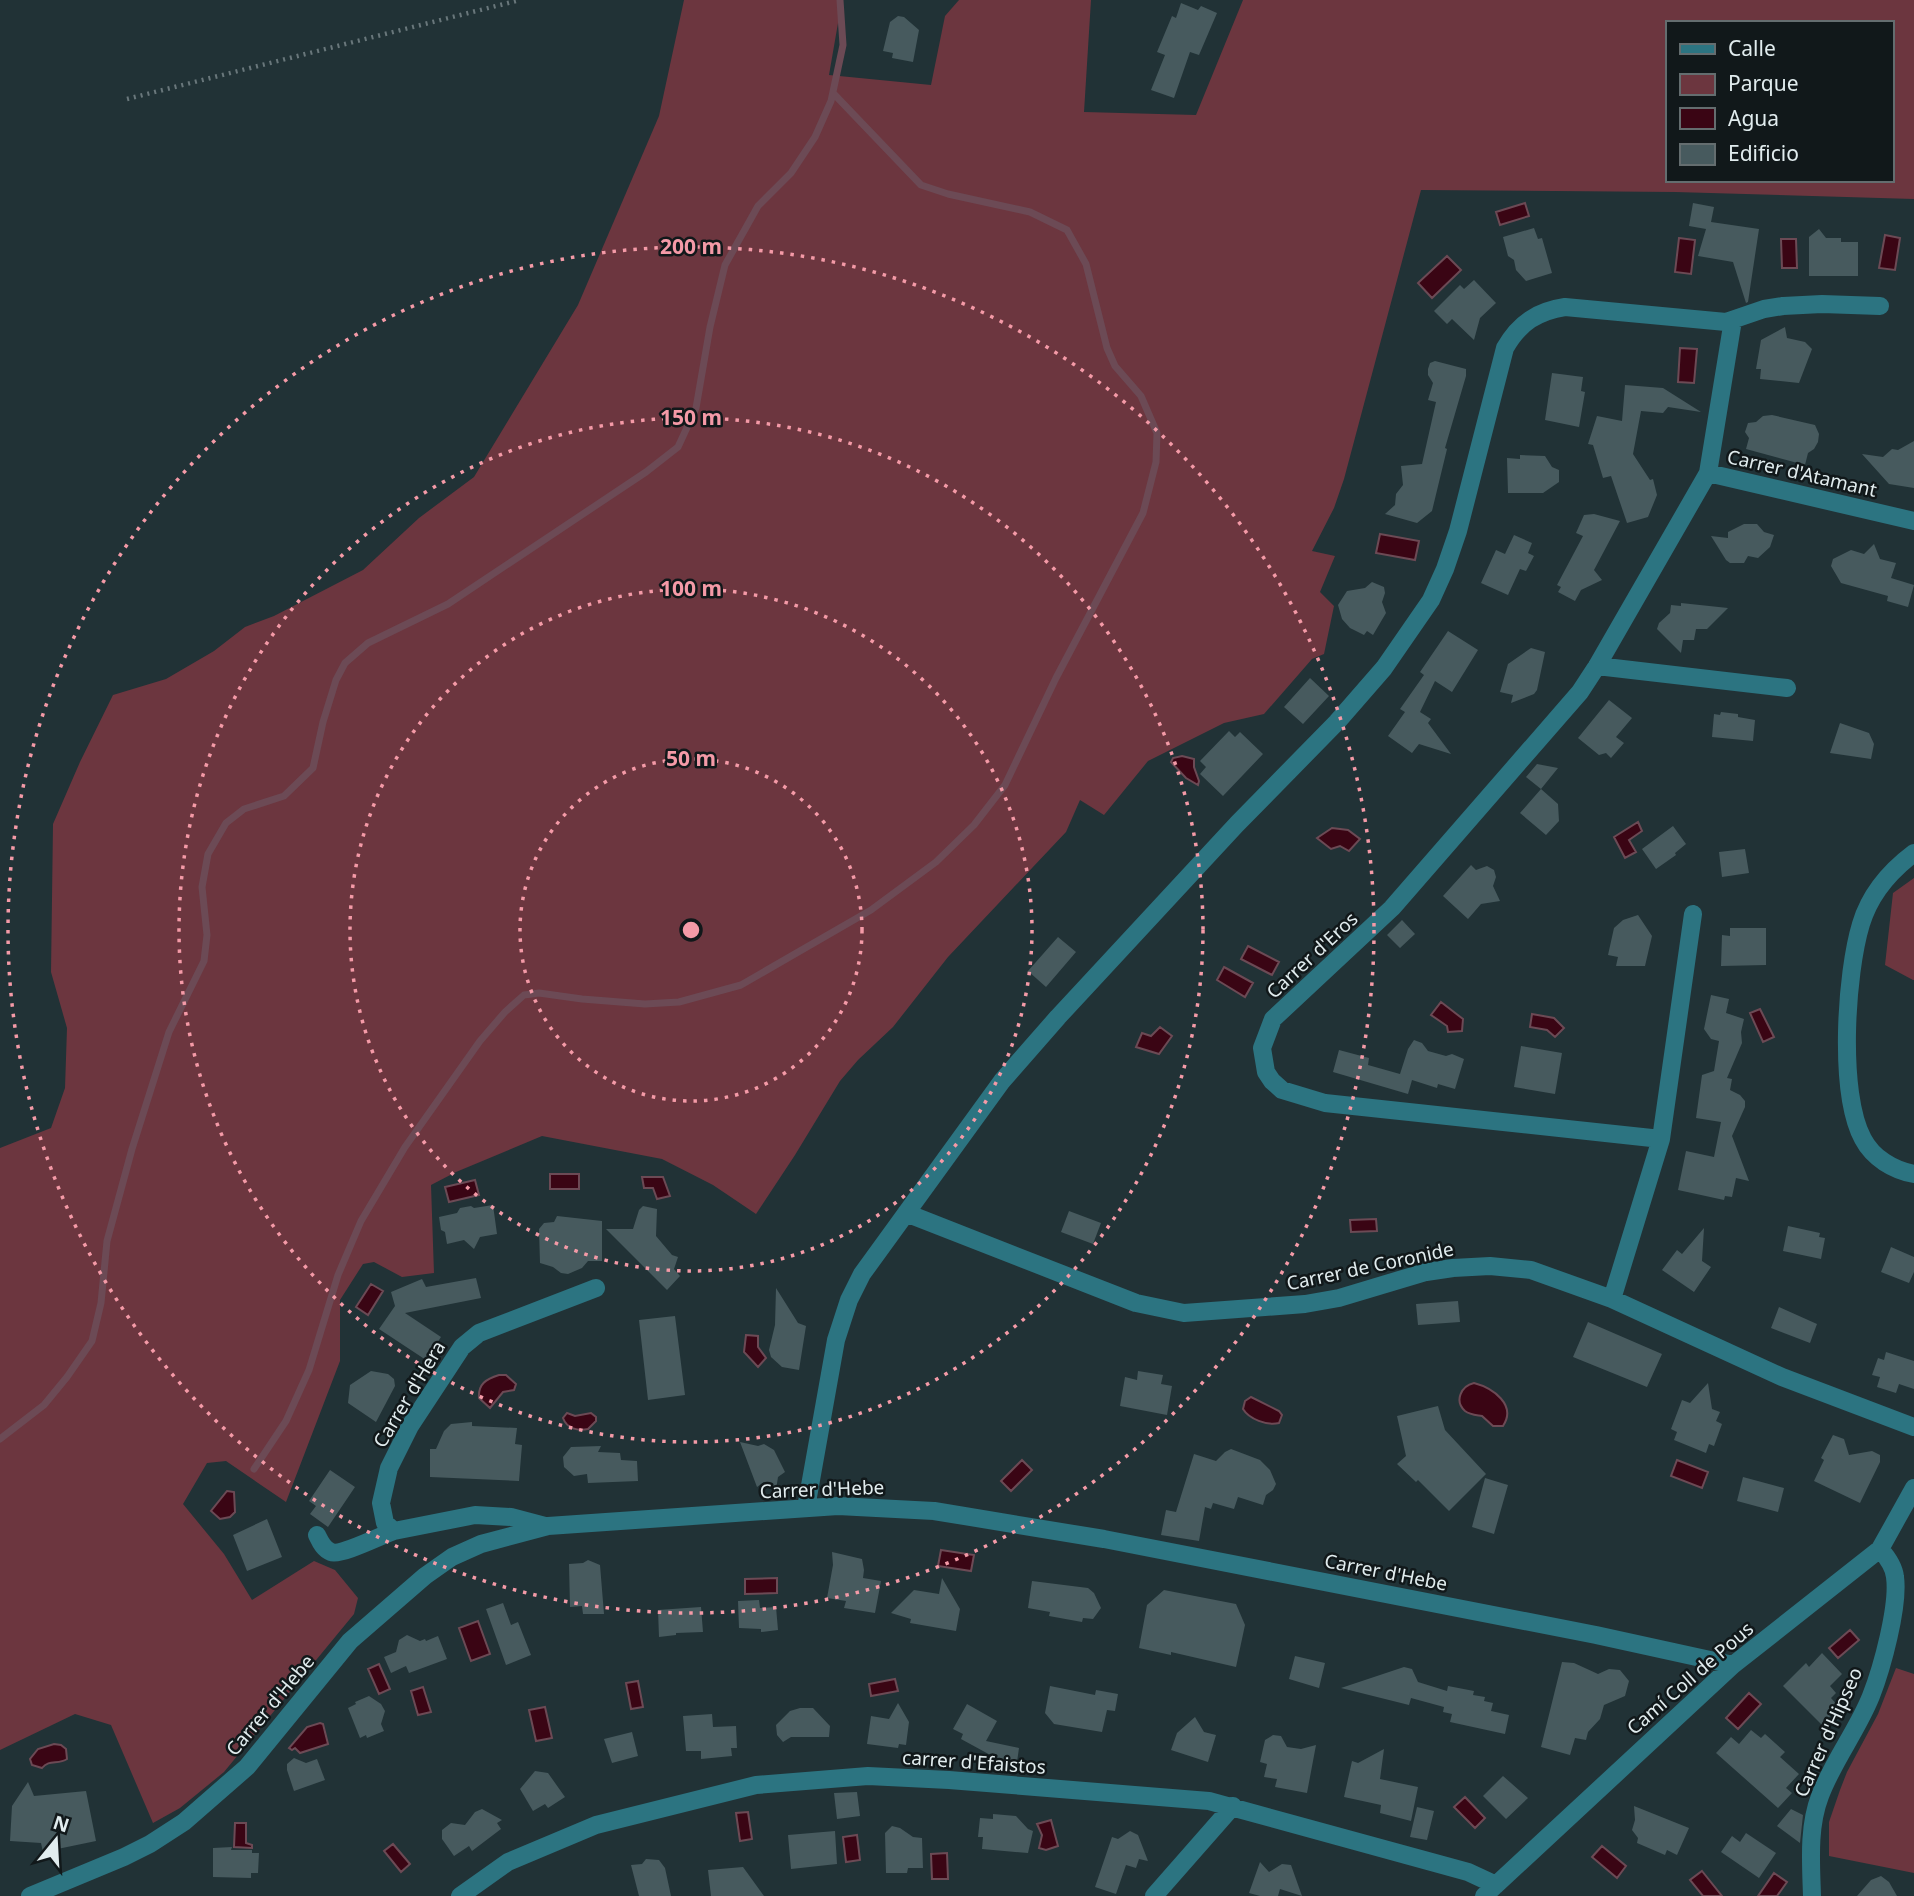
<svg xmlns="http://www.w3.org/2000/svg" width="1914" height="1896" viewBox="0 0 1914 1896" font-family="'Noto Sans',sans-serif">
	<rect width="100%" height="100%" fill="#213236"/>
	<path fill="#6c363f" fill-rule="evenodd" d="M684 0H842L829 75 931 85 945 16 959 0H1091L1084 112 1196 115 1243 0H1914V199L1675 192 1421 190 1344 479 1334 508 1312 551 1335 556 1320 592 1334 606 1324 654 1312 659 1264 714 1224 723 1148 761 1104 815 1080 800 1066 832 948 957 893 1027 858 1060 840 1081 795 1155 756 1214 713 1185 662 1159 542 1136 456 1172 431 1185 434 1273 402 1277 374 1262 363 1264 340 1300V1361L286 1502 226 1461 207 1463 183 1504 224 1554 252 1600 314 1561 335 1570 358 1598 354 1614 224 1772 180 1808 153 1823 111 1725 75 1714 0 1750V1148L51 1128 65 1088 67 1028 51 972 53 824 80 762 113 695 166 679 214 651 245 627 274 616 363 570 419 518 474 477 578 305 659 116ZM1667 23H1891V180H1667Z
		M1914 878V980H1913L1885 965 1893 893Z
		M1896 1668 1914 1674V1873L1829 1856V1822L1840 1790 1847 1772 1878 1714Z"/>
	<path fill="#3a0514" stroke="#6c4a55" stroke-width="2" d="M1525 203 1529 216 1500 225 1496 212Z
		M1885 235 1900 238 1895 270 1879 268Z
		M1679 238 1695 240 1691 274 1675 272Z
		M1781 239H1796L1797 268H1782Z
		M1447 256 1461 270 1432 298 1418 283Z
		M1680 348 1697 349 1694 383 1678 382Z
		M1380 534 1419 541 1415 560 1376 553Z
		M1182 756 1194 759V767L1199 781 1198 785 1186 778 1171 762 1173 758Z
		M1638 822 1642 831 1629 840 1636 852 1625 858 1614 837Z
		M1332 828 1348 830 1360 839 1349 851 1340 846 1331 849 1317 838Z
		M1248 946 1279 962 1272 975 1241 959Z
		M1224 967 1253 983 1245 997 1217 980Z
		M1441 1002 1463 1019 1462 1031 1448 1032 1447 1026 1431 1015Z
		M1760 1009 1774 1037 1763 1042 1750 1013Z
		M1532 1014 1554 1018 1564 1028 1555 1037 1547 1030 1530 1027Z
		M1160 1027 1172 1036 1159 1054 1136 1047 1142 1033 1151 1036Z
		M550 1174H579V1189H550Z
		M642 1177H663L670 1196 657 1199 653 1188H644Z
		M475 1180 479 1195 449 1202 445 1187Z
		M1376 1219 1377 1231 1351 1232 1350 1220Z
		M371 1284 383 1291 368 1315 356 1307Z
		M746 1335 758 1336V1347L766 1358 758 1367 744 1352Z
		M499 1375H506L516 1384 514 1390 503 1392 490 1408 479 1398C478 1384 486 1379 499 1375Z
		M1474 1383C1493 1388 1517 1405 1503 1426H1493L1482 1416C1476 1415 1470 1415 1465 1411 1454 1401 1461 1386 1474 1383Z
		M1251 1397 1279 1411 1282 1415 1279 1423C1267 1426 1249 1419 1243 1409L1245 1401Z
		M567 1413 575 1416 591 1413 596 1417V1421L588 1429C578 1431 567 1429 563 1418Z
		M1022 1460 1032 1470 1011 1491 1001 1481Z
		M1677 1460 1708 1472 1702 1488 1671 1476Z
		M227 1491 234 1492 235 1512 230 1517 220 1519 211 1511Z
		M941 1550 974 1555 971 1571 938 1566Z
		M777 1578V1593L745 1594V1579Z
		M478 1621 490 1654 471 1661 459 1628Z
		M1850 1630 1859 1640 1838 1658 1829 1648Z
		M379 1664 390 1689 379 1694 368 1669Z
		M895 1679 898 1691 871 1696 869 1684Z
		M638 1681 643 1707 631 1709 626 1683Z
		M423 1687 431 1712 418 1715 411 1691Z
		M1749 1693 1761 1704 1738 1729 1726 1718Z
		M545 1707 552 1738 536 1741 529 1710Z
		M320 1723 323 1724 328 1744 300 1753 295 1748 292 1750 289 1748 307 1727Z
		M54 1744 61 1745 66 1749 67 1759C58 1765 49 1759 42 1768L32 1765 30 1759 38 1749Z
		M1465 1797 1485 1818 1475 1828 1454 1807Z
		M748 1812 752 1839 740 1841 736 1813Z
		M1051 1820 1058 1846 1046 1850 1039 1848 1042 1835 1037 1824Z
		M235 1823H246V1843L252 1845V1848L234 1847Z
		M857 1835 860 1860 846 1862 843 1837Z
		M393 1844 410 1864 401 1872 384 1851Z
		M1602 1846 1626 1866 1617 1878 1592 1857Z
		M947 1853 948 1879H932L931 1854Z
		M1702 1871 1722 1896H1703L1690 1880Z
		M1774 1873 1787 1882 1777 1896H1758Z"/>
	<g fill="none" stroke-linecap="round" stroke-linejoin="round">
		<path stroke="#6c4a55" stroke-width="7" d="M0 1439 44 1405 67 1377 92 1341 101 1303 107 1241 132 1149 169 1032 204 961 207 935 202 887 208 854 226 823 244 809 284 796 313 768 323 722 336 680 345 663 368 643 448 604 646 472 678 447 696 408 710 327 725 265 758 206 791 173 815 137 831 101 843 45 840 0
			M254 1469 286 1421 309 1370 338 1275 361 1221 405 1147 480 1041 505 1012 524 995 539 993 582 999 645 1004 679 1002 741 985 871 910 936 862 974 825 1005 785 1056 678 1143 513 1156 462 1157 433 1141 396 1115 366 1107 348 1086 264 1067 230 1030 212 948 194 921 185 833 93"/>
	</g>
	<path fill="#475a5e" d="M1181 3 1198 10 1201 6 1217 13 1199 55 1190 52 1174 98 1151 90 1165 55 1157 52 1172 16 1176 18Z
		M898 16 904 17 919 30 913 62 892 58 893 53 883 51 890 22Z
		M1693 203 1714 207 1711 222 1759 229 1748 302 1746 303 1733 262 1698 256 1706 229 1689 226Z
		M1534 228 1538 239 1542 238 1552 273 1526 281 1516 270 1514 260 1508 256 1503 237Z
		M1819 229 1826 238H1841V242H1858V276H1809V237Z
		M1474 280 1496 303 1480 318 1474 340 1452 319 1447 324 1434 311 1460 285 1464 289Z
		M1785 327 1787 338 1805 342 1812 349 1799 383 1760 379 1761 369H1756L1761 340Z
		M1435 361 1466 369V376L1445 448 1447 449 1432 511 1417 523 1385 514 1395 505 1396 494 1403 485 1401 466 1422 464 1436 402 1428 400 1433 383 1428 375V369L1430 363Z
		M1552 373 1583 377 1581 391 1585 392 1579 427 1545 420Z
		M1625 385 1663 388 1701 412 1668 407 1663 413 1641 411 1633 454 1650 480 1653 479 1657 495 1648 517 1627 523 1611 476 1603 478 1593 445 1588 444 1597 416 1622 421Z
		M1772 415 1815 425 1819 434 1818 442 1814 449 1808 453 1805 465 1746 449 1749 438 1745 432 1748 423 1756 422 1763 416Z
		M1914 441V488L1889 484 1862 454 1883 457 1892 449 1898 450Z
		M1520 455 1545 456 1552 467 1559 470V482L1543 493H1508L1507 458 1520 459Z
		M1594 514 1620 521 1594 570 1602 580 1581 590 1575 601 1558 592 1561 587 1557 585 1583 536 1576 533 1584 515Z
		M1744 524H1757L1764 532 1774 535 1770 547 1758 558 1748 556 1744 563H1730L1726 560 1711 536 1728 538V532Z
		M1514 535 1532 543 1528 553 1534 556 1526 571 1520 569 1508 595 1481 583 1496 550 1505 554Z
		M1874 544 1880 559 1896 563 1891 578 1914 585 1908 607 1887 601 1888 596 1841 583 1831 566 1833 559 1851 550 1864 554Z
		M1372 582 1384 587 1385 593 1382 602 1386 613 1373 635 1367 631 1364 635 1350 628 1342 619 1338 605 1347 591 1365 588Z
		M1681 603 1728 608 1707 629H1696L1694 640H1683L1681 653 1657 629 1659 623 1670 613 1671 605 1681 606Z
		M1448 631 1478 650 1452 692 1435 681 1420 712 1431 719 1428 723 1451 754 1419 744 1412 753 1388 736 1405 712 1400 709 1424 675 1420 672Z
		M1531 648 1545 652 1537 690 1534 694 1511 703 1513 695 1500 692 1508 664Z
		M1310 678 1329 696 1303 724 1284 707Z
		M1609 700 1632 718 1616 737 1624 743 1611 758 1606 753 1599 755 1578 738Z
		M1721 712 1738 714V717L1755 720 1753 741 1712 737 1714 714 1720 715Z
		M1840 723 1869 733 1874 744 1871 759 1830 753Z
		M1229 731 1235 737 1240 732 1263 754 1223 796 1200 774 1206 767 1200 761Z
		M1537 764 1558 768 1541 789 1526 777Z
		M1541 789 1558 804 1559 821 1546 835 1520 813Z
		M1673 826 1686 844 1675 853 1676 855 1656 869 1642 849Z
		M1745 849 1749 873 1722 877 1719 852Z
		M1471 865 1476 870 1487 866 1494 870 1496 877 1493 886 1500 901 1481 904 1468 919 1443 896Z
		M1638 915 1652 936 1645 966H1616L1618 957 1608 955 1614 928 1623 920Z
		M1402 920 1415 934 1400 948 1387 935Z
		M1730 928H1766V965L1721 966 1722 935 1730 936Z
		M1058 937 1076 952 1046 987 1028 971Z
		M1711 995 1729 999 1726 1013 1744 1019 1741 1032 1742 1043 1727 1078 1732 1079 1730 1090 1740 1095 1745 1101V1107L1732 1136 1749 1181 1736 1178 1732 1197 1725 1196 1724 1200 1678 1190 1686 1151 1714 1157 1721 1122 1696 1118 1702 1075 1714 1071 1719 1041 1711 1039 1704 1029Z
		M1414 1040 1422 1043 1428 1051 1446 1056 1452 1054 1464 1059 1455 1089 1438 1084 1437 1088 1412 1080 1408 1094 1333 1072 1339 1050 1369 1058 1368 1065 1400 1074 1408 1049Z
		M1521 1046 1562 1053 1555 1094 1514 1087Z
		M493 1205 497 1234 480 1237 474 1249 464 1240 447 1244 445 1232 441 1230 439 1217 457 1213 460 1208 471 1206 474 1208Z
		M643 1206 657 1209 656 1236 672 1255 678 1257 674 1269 680 1276 667 1290 606 1229H633L639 1210Z
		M1069 1211 1101 1223 1093 1244 1061 1232Z
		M557 1216 602 1221V1261H588L582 1268 568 1274 561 1273 553 1267 540 1263 539 1229 544 1223 554 1222Z
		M1788 1226 1820 1233 1819 1237 1825 1238 1821 1259 1783 1251Z
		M1704 1228 1702 1261 1711 1267 1694 1292 1662 1270 1677 1250 1682 1254Z
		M1891 1247 1914 1257V1272L1909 1283 1881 1272Z
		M476 1278 481 1298 405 1313 441 1337 426 1360 379 1329 395 1306 391 1292 422 1279 426 1287Z
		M776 1288 798 1323 806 1326 799 1370 782 1367 771 1357 769 1350 775 1325Z
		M1458 1301 1460 1322 1418 1325 1416 1304Z
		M1779 1307 1817 1324 1810 1343 1771 1328Z
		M675 1316 685 1395 648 1400 639 1320Z
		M1588 1322 1662 1354 1647 1387 1573 1357Z
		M1886 1352 1914 1361V1389L1899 1384 1896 1393 1877 1387 1880 1377 1872 1375 1878 1358 1884 1360Z
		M371 1371 388 1374 394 1379 395 1386 376 1422 348 1403 350 1385Z
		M1138 1371 1163 1375 1161 1384 1172 1386 1167 1415 1120 1406 1125 1377 1137 1380Z
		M1708 1383 1712 1409 1720 1412 1716 1421 1722 1424 1714 1446 1709 1444 1706 1453 1674 1440 1677 1432 1671 1429 1682 1400 1690 1403Z
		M1438 1406 1445 1430 1486 1474 1449 1511 1418 1480 1416 1482 1397 1464 1406 1456 1397 1416Z
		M472 1422V1426L517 1428 515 1444 522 1445 519 1481 430 1477V1449H436L444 1431 451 1424Z
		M1833 1435 1844 1439 1849 1455 1872 1451 1880 1455V1462L1860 1503 1814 1481 1824 1460 1821 1458Z
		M740 1442 758 1446 764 1444 774 1450 785 1472 778 1477 776 1490 764 1482 757 1487Z
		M601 1446 598 1452 620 1453 621 1460 637 1461 638 1481 588 1483 587 1474 574 1476 564 1467 563 1457 571 1447Z
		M1231 1449 1260 1460 1270 1470 1276 1484 1273 1490 1266 1495 1263 1505 1238 1497 1234 1509 1213 1503 1211 1509 1205 1507 1199 1541 1161 1535 1166 1510 1176 1512 1194 1454 1216 1461 1225 1452Z
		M330 1470 355 1487 328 1527 310 1514 316 1506 309 1501Z
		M1743 1477 1784 1488 1778 1512 1737 1501Z
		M1485 1478 1508 1485 1494 1534 1472 1527Z
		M267 1519 282 1557 247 1571 233 1535Z
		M832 1552 862 1559 864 1570 863 1578 881 1581 875 1613 844 1608 846 1601 827 1598 833 1565Z
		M588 1560 600 1565 604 1614H583L582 1606 570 1607 569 1564 583 1563Z
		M942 1578 960 1609 956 1631 910 1623 911 1619 891 1613 914 1590 939 1594Z
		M1032 1581 1088 1588 1094 1593 1101 1608 1093 1619 1083 1618 1082 1622 1049 1616 1050 1612 1028 1608Z
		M1164 1590 1236 1604 1245 1625 1236 1667 1171 1652V1655L1139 1648 1147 1605Z
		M759 1600 760 1608 776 1607 778 1630 761 1632V1629L739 1628 738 1601Z
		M503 1603 511 1625 518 1622 531 1655 506 1665 486 1609Z
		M701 1607 703 1632 676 1633V1635L659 1637 658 1610Z
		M407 1635 420 1641 425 1639 426 1641 438 1636 447 1659 409 1673 406 1666 391 1673 384 1657 396 1652 399 1640Z
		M1822 1653 1842 1674 1830 1686 1836 1693 1831 1698 1839 1707 1822 1725 1783 1686 1806 1663 1809 1667Z
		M1295 1656 1325 1663 1319 1688 1289 1679Z
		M1562 1662 1574 1663 1598 1674 1609 1669 1620 1670 1629 1681 1625 1696 1604 1705 1600 1719 1588 1732 1586 1740 1575 1738 1570 1755 1541 1747Z
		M1404 1667 1412 1669 1418 1682 1447 1691 1448 1686 1474 1691 1473 1695 1485 1697 1484 1701 1493 1703 1491 1711 1509 1715 1505 1734 1450 1722 1452 1714 1443 1712 1444 1707 1411 1698 1409 1705 1341 1688Z
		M1050 1686 1095 1695 1096 1690 1118 1694 1115 1711 1107 1710 1102 1732 1054 1724 1045 1713Z
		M369 1696 381 1704 385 1711 381 1724 384 1731 367 1738 366 1735 360 1738 348 1708 356 1704 355 1702Z
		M898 1703 909 1722 906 1745 899 1744 898 1748 867 1744 871 1716 889 1719Z
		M967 1704 997 1721 986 1741 1019 1748 1016 1769 961 1739 963 1734 953 1729Z
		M800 1708H813L830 1726 829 1737H791L783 1742 777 1735 776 1725 790 1711Z
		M712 1714 713 1727 736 1726 737 1748H731L732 1756 701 1759V1751H686L683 1716Z
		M1195 1717 1204 1732 1216 1735 1208 1762 1171 1750 1177 1733Z
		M1751 1730 1761 1738 1765 1734 1785 1752 1780 1757 1799 1774 1786 1788 1792 1793 1778 1808 1716 1753 1731 1737 1739 1744Z
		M632 1732 638 1756 612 1763 604 1739Z
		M1273 1735 1281 1736 1287 1747 1301 1749 1316 1745 1307 1793 1275 1787 1277 1779 1264 1777 1267 1764 1260 1762 1265 1740Z
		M1384 1749 1380 1779 1418 1787 1411 1821 1380 1813 1381 1805 1344 1797 1352 1761 1358 1763Z
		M294 1758 306 1763 317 1759 325 1780 294 1791 287 1770V1764Z
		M535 1771 548 1773 565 1797 548 1808 545 1804 533 1811 520 1789Z
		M1503 1776 1528 1798 1506 1819 1483 1796Z
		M28 1782 34 1796 86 1791 96 1841 43 1852 41 1843 10 1841 12 1806Z
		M857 1792 860 1816 837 1819 834 1793Z
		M1634 1806 1689 1828 1677 1855 1667 1850 1665 1855 1637 1843 1638 1838 1632 1830 1635 1820Z
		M1417 1807 1434 1811 1427 1840 1410 1837Z
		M482 1809 502 1820 497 1823 501 1829 472 1851 469 1846 454 1856 442 1839V1830L451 1823 465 1825 475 1812Z
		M1791 1809 1803 1815 1800 1843 1777 1826Z
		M993 1814 1016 1816 1028 1829 1033 1831 1028 1853 982 1849 983 1837H978L980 1818 993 1819Z
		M892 1826 900 1828 913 1837 922 1838 923 1868H908L907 1873H886L885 1833Z
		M835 1831 837 1864 791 1869 788 1835Z
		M1130 1831 1138 1835 1148 1861 1139 1859 1136 1868 1126 1865 1116 1894 1095 1887 1112 1837 1118 1839Z
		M1746 1833 1776 1853 1759 1878 1721 1852 1732 1836 1740 1842Z
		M232 1847 231 1850H252V1853H259L258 1873H251V1878L213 1877V1848Z
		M646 1859 659 1860 665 1868 671 1896H639L631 1865 642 1864Z
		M1260 1862 1269 1872 1282 1864 1291 1865 1302 1896 1280 1889 1278 1896H1260L1249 1893Z
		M743 1867 764 1896H711L708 1870Z
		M1881 1876 1889 1882 1897 1896H1857L1871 1880Z"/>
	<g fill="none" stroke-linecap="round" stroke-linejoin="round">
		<path stroke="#69777b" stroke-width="4.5" stroke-dasharray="2 5" stroke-linecap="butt" d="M127 99 520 0"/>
		<path stroke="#2c7481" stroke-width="18" d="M1733 320 1708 473 1914 521
			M1597 666 1787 688
			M1914 853C1890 871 1870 894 1861 924 1846 973 1838 1093 1863 1139 1873 1158 1893 1170 1914 1174
			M1661 1139 1693 914
			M906 1213 1136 1303 1184 1313 1305 1304 1339 1298 1426 1272 1453 1268 1490 1266 1531 1270 1612 1299 1782 1377 1914 1427
			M1612 1299 1661 1139 1325 1103 1282 1090 1272 1081 1266 1072 1262 1048 1273 1019 1392 908 1580 692 1597 666 1708 473
			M806 1508 836 1340 849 1300 862 1274 1002 1081 1058 1017 1237 824 1337 722 1384 668 1431 600 1445 569 1458 531 1505 348C1519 323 1538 311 1565 307L1726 322 1764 309 1783 306 1822 304 1880 306
			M545 1526 511 1517 475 1515 394 1531 385 1523 381 1503 389 1468 410 1426 462 1347 479 1333 596 1288
			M317 1535C320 1541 323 1549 331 1552 341 1556 382 1535 394 1531
			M30 1896 124 1857 150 1844 184 1822 247 1767 350 1641 425 1576 452 1557 481 1544 548 1526 838 1506 934 1511 1104 1539 1596 1635 1733 1665
			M460 1896 508 1862 596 1825 756 1785 868 1776 949 1780 1209 1801 1468 1872 1496 1885
			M1154 1896 1233 1806
			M1484 1896 1733 1665 1880 1549 1914 1488
			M1812 1896C1811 1863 1808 1827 1820 1796 1833 1761 1857 1731 1871 1696 1882 1668 1899 1606 1895 1577 1894 1566 1887 1557 1880 1549"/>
	</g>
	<g fill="none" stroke="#f49aa7" stroke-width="3.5" stroke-dasharray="3.5 7">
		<circle cx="691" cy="930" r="171"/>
		<circle cx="691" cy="930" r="341"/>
		<circle cx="691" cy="930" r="512"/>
		<circle cx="691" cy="930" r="683"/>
	</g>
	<g text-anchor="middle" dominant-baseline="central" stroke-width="5" stroke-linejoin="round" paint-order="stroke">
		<g font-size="19" fill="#e1ecee" stroke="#11181a">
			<text transform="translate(1802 473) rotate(13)">Carrer d'Atamant</text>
			<text transform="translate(1312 955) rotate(-43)">Carrer d'Eros</text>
			<text transform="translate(1370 1266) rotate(-12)">Carrer de Coronide</text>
			<text transform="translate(409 1394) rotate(-59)">Carrer d'Hera</text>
			<text transform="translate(822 1489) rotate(-2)">Carrer d'Hebe</text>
			<text transform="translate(1386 1572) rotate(11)">Carrer d'Hebe</text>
			<text transform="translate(1690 1678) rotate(-41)">Camí Coll de Pous</text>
			<text transform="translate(270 1705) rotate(-50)">Carrer d'Hebe</text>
			<text transform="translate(1828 1732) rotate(-66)">Carrer d'Hipseo</text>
			<text transform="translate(974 1762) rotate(4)">carrer d'Efaistos</text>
		</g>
	</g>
	<circle cx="691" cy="930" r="10" fill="#f49aa7" stroke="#11181a" stroke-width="3.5"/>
	<g font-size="21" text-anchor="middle" font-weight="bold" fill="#f49aa7" stroke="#11181a" stroke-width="5" stroke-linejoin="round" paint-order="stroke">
		<text x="691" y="254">200 m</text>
		<text x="691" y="425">150 m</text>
		<text x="691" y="596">100 m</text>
		<text x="691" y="766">50 m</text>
	</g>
	<rect x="1666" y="21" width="228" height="161" fill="#11181a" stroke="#646d6f" stroke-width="2"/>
	<rect x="1680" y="44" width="35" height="10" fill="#2c7481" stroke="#646d6f" stroke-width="2"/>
	<text x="1728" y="56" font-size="21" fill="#e1ecee">Calle</text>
	<rect x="1680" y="74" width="35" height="21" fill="#6c363f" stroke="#646d6f" stroke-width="2"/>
	<text x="1728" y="91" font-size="21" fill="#e1ecee">Parque</text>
	<rect x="1680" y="108" width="35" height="21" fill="#3a0514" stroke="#646d6f" stroke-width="2"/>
	<text x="1728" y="126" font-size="21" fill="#e1ecee">Agua</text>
	<rect x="1680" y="144" width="35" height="21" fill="#475a5e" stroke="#646d6f" stroke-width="2"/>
	<text x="1728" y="161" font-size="21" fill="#e1ecee">Edificio</text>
	<g transform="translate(56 1840) rotate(18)" stroke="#11181a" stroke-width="5" paint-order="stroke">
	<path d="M0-5L12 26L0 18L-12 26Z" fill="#e1ecee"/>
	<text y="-10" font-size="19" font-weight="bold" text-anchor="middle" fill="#e1ecee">N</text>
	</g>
</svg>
